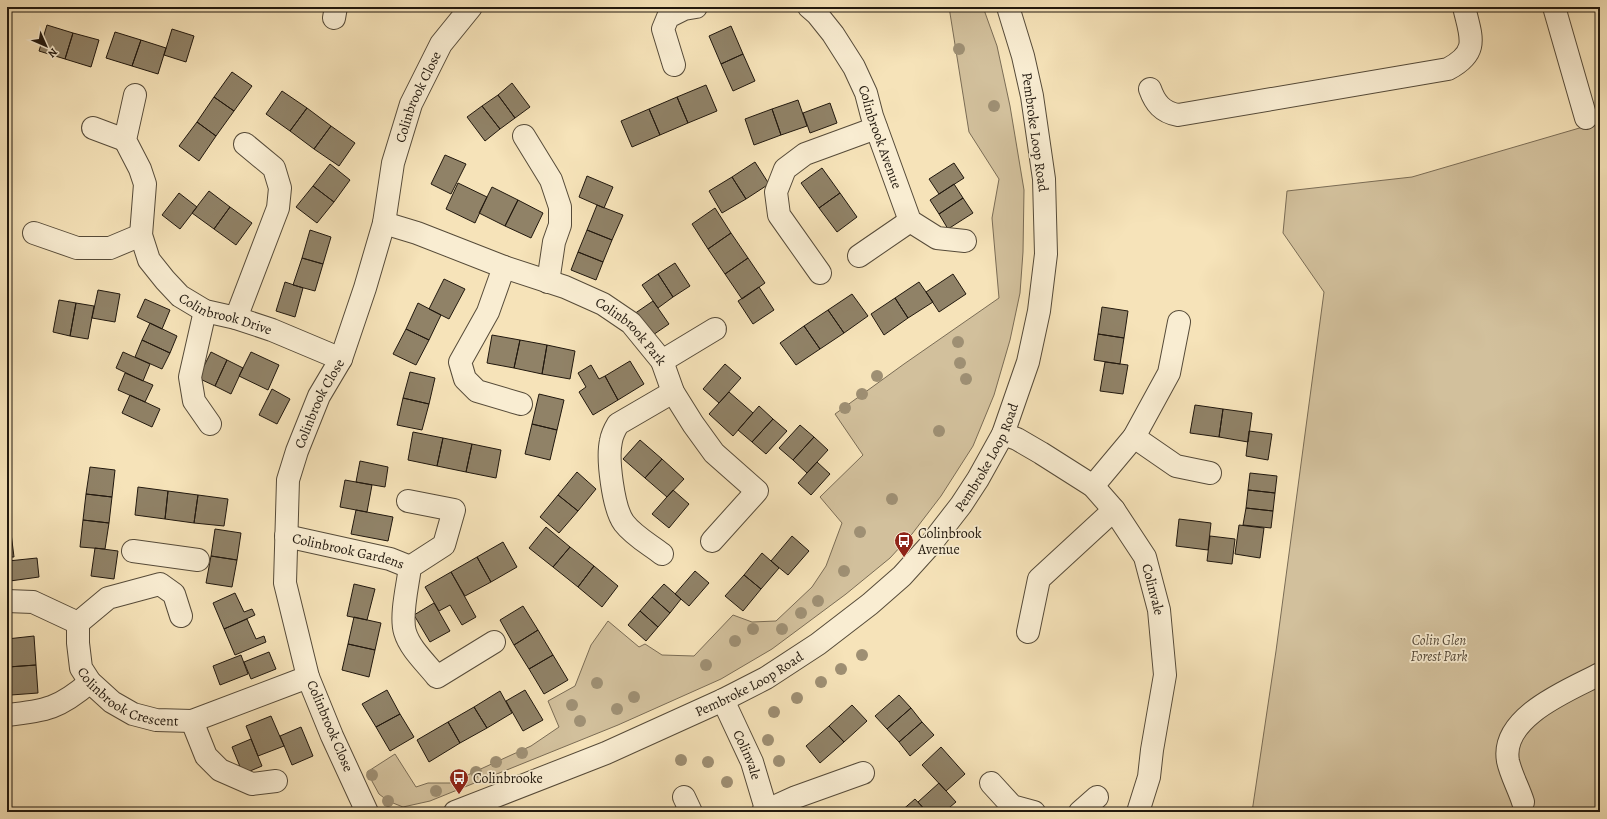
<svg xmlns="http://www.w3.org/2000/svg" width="1607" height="819" viewBox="0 0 1607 819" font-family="Alegreya,serif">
	<rect width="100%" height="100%" fill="#f6e3b9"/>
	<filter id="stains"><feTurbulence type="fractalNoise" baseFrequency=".005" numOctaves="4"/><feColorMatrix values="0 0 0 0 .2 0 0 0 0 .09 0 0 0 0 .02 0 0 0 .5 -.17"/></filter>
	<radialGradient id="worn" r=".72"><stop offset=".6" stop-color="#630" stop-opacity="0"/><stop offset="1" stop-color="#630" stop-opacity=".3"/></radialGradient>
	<path fill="#d2c09c" stroke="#7a6c55" d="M949 7H983L997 46 1010 106 1024 190 1023 252 1020 293 1010 340 994 395 973 446 941 496 912 534 890 558 846 594 772 649 721 679 618 725 430 801 403 807 388 801 379 794 367 772 395 754 416 787 428 783H450L531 746 559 727 548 701 575 686 591 645 608 621 639 647 645 644 662 655 694 656 733 615 752 622 776 621 812 587 826 566 842 523 820 497 863 455 835 414 904 364 999 298 992 218 999 179 969 132Z
		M1600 122V812H1252L1276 651 1324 292 1283 233 1287 191 1412 177Z"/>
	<path fill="#908267" stroke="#21180e" d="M47 25 73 33 65 59 39 51Z
		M731 26 743 54 721 64 709 36Z
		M172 29 194 36 186 62 164 55Z
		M115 32 141 40 132 66 106 58Z
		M73 33 99 40 91 67 65 59Z
		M141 40 166 48 158 74 132 66Z
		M743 54 755 81 733 91 721 64Z
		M232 72 252 86 234 111 214 97Z
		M512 83 530 107 515 118 498 95Z
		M706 85 717 111 688 123 677 97Z
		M282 91 307 108 290 131 266 114Z
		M498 95 515 118 500 129 482 106Z
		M214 97 234 111 216 136 197 122Z
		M677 97 688 123 660 135 649 109Z
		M798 100 807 126 781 135 772 109Z
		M830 103 837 123 810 133 803 113Z
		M482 106 500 129 485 141 467 117Z
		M307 108 331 126 314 149 290 131Z
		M649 109 660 135 632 147 621 121Z
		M772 109 781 135 754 145 745 119Z
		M197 122 216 136 199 161 179 146Z
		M331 126 355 143 339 166 314 149Z
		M445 155 466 164 451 194 431 184Z
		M755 162 769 184 746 199 732 177Z
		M954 163 964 178 939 194 929 179Z
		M330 164 350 180 334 202 313 186Z
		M822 168 840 193 819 208 801 183Z
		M587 176 613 187 604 208 579 197Z
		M732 177 746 199 722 213 709 191Z
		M458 183 487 197 475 223 446 209Z
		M954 184 963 198 939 214 930 200Z
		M313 186 334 202 317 223 296 207Z
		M492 187 518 200 505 226 479 213Z
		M209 191 230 207 214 229 192 213Z
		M179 193 197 207 180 229 162 215Z
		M840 193 857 217 837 232 819 208Z
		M963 198 973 213 948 229 939 214Z
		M518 200 543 213 531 238 505 226Z
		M597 205 623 215 612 240 587 230Z
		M230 207 252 223 236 245 214 229Z
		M715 208 731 233 708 249 692 224Z
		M310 230 331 237 323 264 302 258Z
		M587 230 612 240 603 262 578 252Z
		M731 233 748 258 725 274 708 249Z
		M578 252 603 262 596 280 571 270Z
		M302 258 323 264 315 291 293 285Z
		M748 258 765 283 742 299 725 274Z
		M675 263 690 286 673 297 658 274Z
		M658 274 673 297 658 308 642 285Z
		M953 274 966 294 939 312 926 292Z
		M444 279 465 289 449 319 429 309Z
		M285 282 303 288 295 317 276 311Z
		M919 282 933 302 908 318 895 298Z
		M759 287 774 310 753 324 738 301Z
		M98 290 120 294 115 322 92 318Z
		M852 294 868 316 844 333 828 310Z
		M895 298 908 318 884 335 871 314Z
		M145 299 170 310 162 329 137 317Z
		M59 300 76 303 70 336 53 332Z
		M653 301 669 324 650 337 634 314Z
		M76 303 94 306 88 339 70 336Z
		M418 303 441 315 429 340 406 329Z
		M1102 307 1128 311 1124 338 1098 334Z
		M828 310 844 333 820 349 804 326Z
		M150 323 177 336 170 353 142 340Z
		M804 326 820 349 796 365 780 343Z
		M406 329 429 340 416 365 393 354Z
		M1098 334 1124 338 1120 364 1094 360Z
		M492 335 520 340 514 368 487 363Z
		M142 340 170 353 162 369 135 357Z
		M520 340 547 345 542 374 514 368Z
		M547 345 575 351 570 379 542 374Z
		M123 352 150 364 143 381 116 368Z
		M211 352 227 360 215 386 198 378Z
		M251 352 279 365 268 390 239 376Z
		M227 360 243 368 231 394 215 386Z
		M630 361 644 384 618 400 605 376Z
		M1105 362 1128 365 1123 394 1100 391Z
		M725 364 741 378 719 403 703 389Z
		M591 365 599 379 605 376 618 400 593 415 579 392 586 387 578 373Z
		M410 372 435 378 429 404 403 398Z
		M125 373 153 385 145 402 118 390Z
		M272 389 290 399 277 424 259 415Z
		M729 392 753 413 733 436 709 414Z
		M539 394 564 400 557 430 532 424Z
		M130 395 160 409 152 427 122 413Z
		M403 398 429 404 422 430 397 425Z
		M1195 405 1223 409 1219 437 1190 433Z
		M759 406 773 419 752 442 738 430Z
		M1223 409 1252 413 1248 442 1219 437Z
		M773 419 787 431 766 454 752 442Z
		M532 424 557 430 550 460 525 454Z
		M800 425 814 437 793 460 779 448Z
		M1249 431 1272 434 1268 460 1246 456Z
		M413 432 443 438 437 466 408 460Z
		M814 437 828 450 807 473 793 460Z
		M443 438 472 444 466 472 437 466Z
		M640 440 662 459 645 478 623 459Z
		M472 444 501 450 496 478 466 472Z
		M662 459 684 479 667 497 645 478Z
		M360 461 388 467 385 487 356 482Z
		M817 462 830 474 811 495 798 483Z
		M90 467 115 470 112 497 86 494Z
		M577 472 596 489 578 511 558 495Z
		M1250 473 1277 476 1275 493 1248 490Z
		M345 480 372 485 367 512 340 507Z
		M138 487 168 491 165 519 135 515Z
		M673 490 689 504 669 528 652 514Z
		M1248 490 1275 493 1273 511 1246 508Z
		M168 491 198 495 194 523 165 519Z
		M7 493 10 525H7Z
		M86 494 112 497 109 523 83 520Z
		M198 495 228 499 224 526 194 523Z
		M558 495 578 511 559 533 540 517Z
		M1246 508 1273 511 1271 528 1243 525Z
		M356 510 393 517 388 541 351 534Z
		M1179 519 1211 523 1208 550 1176 546Z
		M83 520 109 523 105 549 80 547Z
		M7 525H10L14 557H7Z
		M1239 525 1264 528 1260 558 1235 554Z
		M546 527 570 547 553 567 529 548Z
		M215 529 241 533 237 560 211 556Z
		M792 536 809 551 788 575 771 561Z
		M1210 536 1235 539 1232 564 1207 561Z
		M503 542 517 567 491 582 477 557Z
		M570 547 594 566 578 587 553 567Z
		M95 548 118 551 114 579 91 576Z
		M762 553 779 568 761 589 744 575Z
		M211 556 237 560 232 587 206 583Z
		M477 557 491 582 465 596 451 572Z
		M37 558 39 577 10 581 8 561Z
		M594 566 618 586 602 607 578 587Z
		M695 571 709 583 689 606 675 594Z
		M451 572 476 617 462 625 450 605 439 611 425 587Z
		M744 575 761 589 743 611 725 596Z
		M354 584 375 589 367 620 347 616Z
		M664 584 681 599 670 613 652 597Z
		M235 593 244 612 252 609 255 615 224 629 213 603Z
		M652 597 670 613 658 627 640 611Z
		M434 603 450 631 430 642 414 615Z
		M523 606 538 630 514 645 500 620Z
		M640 611 658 627 646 641 628 625Z
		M354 617 381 623 375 650 348 644Z
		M247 619 256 639 264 636 266 642 235 655 224 629Z
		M538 630 553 655 529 669 514 645Z
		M34 636 36 665 8 667 7 639Z
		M348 644 375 650 369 677 342 670Z
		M269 652 276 669 251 679 244 662Z
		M241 655 248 674 220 685 213 666Z
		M553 655 568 680 544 694 529 669Z
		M36 665 38 693 11 695 8 667Z
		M387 690 400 714 376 727 362 704Z
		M525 690 543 720 523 731 506 701Z
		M500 691 512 713 487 728 474 707Z
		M899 695 911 708 887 729 875 716Z
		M852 705 867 721 844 742 829 726Z
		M474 707 487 728 460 743 448 722Z
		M911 708 922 722 899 742 887 729Z
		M400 714 414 737 390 751 376 727Z
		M271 716 284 746 258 756 246 726Z
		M448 722 460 743 429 762 417 740Z
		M922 722 934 735 910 756 899 742Z
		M829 726 844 742 820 763 806 746Z
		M301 727 313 756 292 765 280 736Z
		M251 739 262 766 243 774 232 747Z
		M941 747 965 774 946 791 922 765Z
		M939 783 956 802 944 812H927L918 802Z
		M915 799 927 812H900Z"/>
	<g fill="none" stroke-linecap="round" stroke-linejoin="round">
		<defs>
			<g id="minor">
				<path id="s1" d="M809 7 817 14 833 34 854 67 866 93 872 116 910 221 937 238 965 241"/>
				<path d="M1554 7 1586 118"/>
				<path d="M334 18 336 7"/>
				<path d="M674 65 663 29 668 17 684 9 696 7"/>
				<path d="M1150 89C1155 103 1162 112 1178 115L1448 69C1480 52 1471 37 1464 7"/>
				<path id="s2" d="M135 95 125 140 140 169 145 184 141 235 149 260 165 280 180 296 205 311 236 318 272 330 341 359"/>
				<path d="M93 128 125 140"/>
				<path d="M524 136 551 180 560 207V225L554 242 548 282"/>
				<path id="s3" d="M384 223 417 233 504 267 565 287 603 304 631 323 662 361 673 392 693 424 714 453 757 491 712 541"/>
				<path d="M34 233 77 248H110L141 235"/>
				<path d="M859 256 910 221"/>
				<path d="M504 267 488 312 460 362 465 379 477 391 521 404"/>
				<path d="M820 273 779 215 776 192 785 169 805 154 876 128"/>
				<path d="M205 311 190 377 194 401 210 424"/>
				<path d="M236 318 278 208 280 188 274 168 245 144"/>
				<path d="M662 361 715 329"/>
				<path id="s4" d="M1003 434 1017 439 1041 453 1093 486 1114 510 1145 557 1159 610 1165 675 1152 750 1149 777 1138 812"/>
				<path d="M1134 437 1176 466 1210 473"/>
				<path d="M1093 486 1134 437 1169 373 1179 322"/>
				<path d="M408 501 454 510 444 545 410 567C408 584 400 616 405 632 410 649 426 663 437 677L494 642"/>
				<path id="s5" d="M286 536 390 559 410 567"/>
				<path d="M133 551 198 560"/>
				<path d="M662 554C649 544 634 536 624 523 613 508 607 458 611 441 612 434 615 429 618 424L673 392"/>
				<path d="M7 601 33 602 78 623"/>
				<path id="s6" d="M181 616 174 594 160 584 108 598 78 623V643L81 668 90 682 112 702 133 714 156 720 192 721 308 677"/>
				<path d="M1028 632 1039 579 1114 510"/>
				<path id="s7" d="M723 700 752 762 767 812"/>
				<path d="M7 715C46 711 60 708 90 682"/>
				<path d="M192 721 206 756 220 770 252 784 276 781"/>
				<path d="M991 783 1012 806 1034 812"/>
				<path d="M684 797 691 812"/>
				<path d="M1523 802C1519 789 1511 775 1508 761 1500 717 1569 690 1600 674"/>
				<path id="s8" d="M367 812 332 736 308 677 285 583 288 480 297 451 319 396 341 359 365 288 384 223 393 163 411 104 441 44 471 7"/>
				<path id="s9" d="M455 812 606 753 723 700 766 678 818 644 870 604 902 576 930 545 961 505 978 479 1003 434 1028 362 1039 311 1046 254 1044 179 1032 96 1023 56 1008 7"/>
				<path d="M763 812 796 797 863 773"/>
				<path d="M1080 812 1097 797"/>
			</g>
		</defs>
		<use href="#minor" stroke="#564b39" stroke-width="24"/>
		<use href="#minor" stroke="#f9edd2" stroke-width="22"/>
	</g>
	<g fill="#9e8f73">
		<circle cx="959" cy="49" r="6"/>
		<circle cx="994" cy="106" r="6"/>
		<circle cx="958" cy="342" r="6"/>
		<circle cx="960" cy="363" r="6"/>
		<circle cx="877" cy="376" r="6"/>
		<circle cx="966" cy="379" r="6"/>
		<circle cx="862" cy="394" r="6"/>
		<circle cx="845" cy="408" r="6"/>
		<circle cx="939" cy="431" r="6"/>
		<circle cx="892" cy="499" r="6"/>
		<circle cx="860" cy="532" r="6"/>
		<circle cx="844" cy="571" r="6"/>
		<circle cx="818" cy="601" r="6"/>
		<circle cx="801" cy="613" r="6"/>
		<circle cx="753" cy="629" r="6"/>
		<circle cx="782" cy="629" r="6"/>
		<circle cx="735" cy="641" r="6"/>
		<circle cx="862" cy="655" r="6"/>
		<circle cx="706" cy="665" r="6"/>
		<circle cx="841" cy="669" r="6"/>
		<circle cx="821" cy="682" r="6"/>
		<circle cx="597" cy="683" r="6"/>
		<circle cx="634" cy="697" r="6"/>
		<circle cx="797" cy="698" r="6"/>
		<circle cx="572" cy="705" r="6"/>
		<circle cx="617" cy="709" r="6"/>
		<circle cx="774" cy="712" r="6"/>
		<circle cx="580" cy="721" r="6"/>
		<circle cx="768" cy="740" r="6"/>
		<circle cx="522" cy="753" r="6"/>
		<circle cx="681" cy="760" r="6"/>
		<circle cx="779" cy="761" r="6"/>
		<circle cx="496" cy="762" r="6"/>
		<circle cx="708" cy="762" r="6"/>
		<circle cx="476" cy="772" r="6"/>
		<circle cx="372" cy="775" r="6"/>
		<circle cx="461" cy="778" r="6"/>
		<circle cx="727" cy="782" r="6"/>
		<circle cx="436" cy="791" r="6"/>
		<circle cx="388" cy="801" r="6"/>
	</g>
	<defs>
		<symbol id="bus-pin" viewBox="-11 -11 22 30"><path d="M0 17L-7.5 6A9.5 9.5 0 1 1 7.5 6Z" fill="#8f2418" stroke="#f9edd2"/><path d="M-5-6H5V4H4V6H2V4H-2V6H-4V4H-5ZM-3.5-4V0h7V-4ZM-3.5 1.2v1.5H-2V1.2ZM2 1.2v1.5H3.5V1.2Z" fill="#fff"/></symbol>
	</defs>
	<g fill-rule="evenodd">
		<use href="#bus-pin" x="893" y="530" width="22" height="30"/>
		<use href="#bus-pin" x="448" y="767" width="22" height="30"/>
	</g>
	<g text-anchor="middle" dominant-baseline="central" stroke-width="3.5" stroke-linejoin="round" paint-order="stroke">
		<g font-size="14" fill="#21180e" stroke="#f9edd2">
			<text stroke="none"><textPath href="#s8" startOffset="754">Colinbrook Close</textPath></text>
			<text transform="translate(1035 132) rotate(82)">Pembroke Loop Road</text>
			<text stroke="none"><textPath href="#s1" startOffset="150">Colinbrook Avenue</textPath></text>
			<text stroke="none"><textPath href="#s2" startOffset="269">Colinbrook Drive</textPath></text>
			<text stroke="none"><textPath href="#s3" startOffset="273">Colinbrook Park</textPath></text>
			<text stroke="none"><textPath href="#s8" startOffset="430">Colinbrook Close</textPath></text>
			<text stroke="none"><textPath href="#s9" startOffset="656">Pembroke Loop Road</textPath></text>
			<text stroke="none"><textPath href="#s5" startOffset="64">Colinbrook Gardens</textPath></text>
			<text stroke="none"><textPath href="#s4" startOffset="226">Colinvale</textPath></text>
			<text stroke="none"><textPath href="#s9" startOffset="321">Pembroke Loop Road</textPath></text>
			<text stroke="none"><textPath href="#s6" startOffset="237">Colinbrook Crescent</textPath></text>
			<text transform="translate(330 726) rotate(67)">Colinbrook Close</text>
			<text stroke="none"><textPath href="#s7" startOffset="60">Colinvale</textPath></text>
		</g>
		<g font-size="14" fill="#21180e" stroke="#f9edd2" text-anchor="start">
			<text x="918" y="533">Colinbrook<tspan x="918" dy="16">Avenue</tspan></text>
			<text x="473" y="778">Colinbrooke</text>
		</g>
		<g font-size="14" font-style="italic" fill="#564a39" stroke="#f9edd2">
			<text x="1439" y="640">Colin Glen<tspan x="1439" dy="16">Forest Park</tspan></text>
		</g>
	</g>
	<rect width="1607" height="819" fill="none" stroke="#f6e3b9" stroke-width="24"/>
	<rect x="8" y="8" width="1591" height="803" fill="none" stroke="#21180e" stroke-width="2"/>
	<rect x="12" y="12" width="1583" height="795" fill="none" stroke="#21180e"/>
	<g transform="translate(46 46) rotate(135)" stroke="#f9edd2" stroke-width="3" paint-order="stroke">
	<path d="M0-3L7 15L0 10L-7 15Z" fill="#21180e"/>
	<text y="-6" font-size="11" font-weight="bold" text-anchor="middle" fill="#21180e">N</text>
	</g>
	<rect width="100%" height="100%" filter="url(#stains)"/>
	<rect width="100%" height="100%" fill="url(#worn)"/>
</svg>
